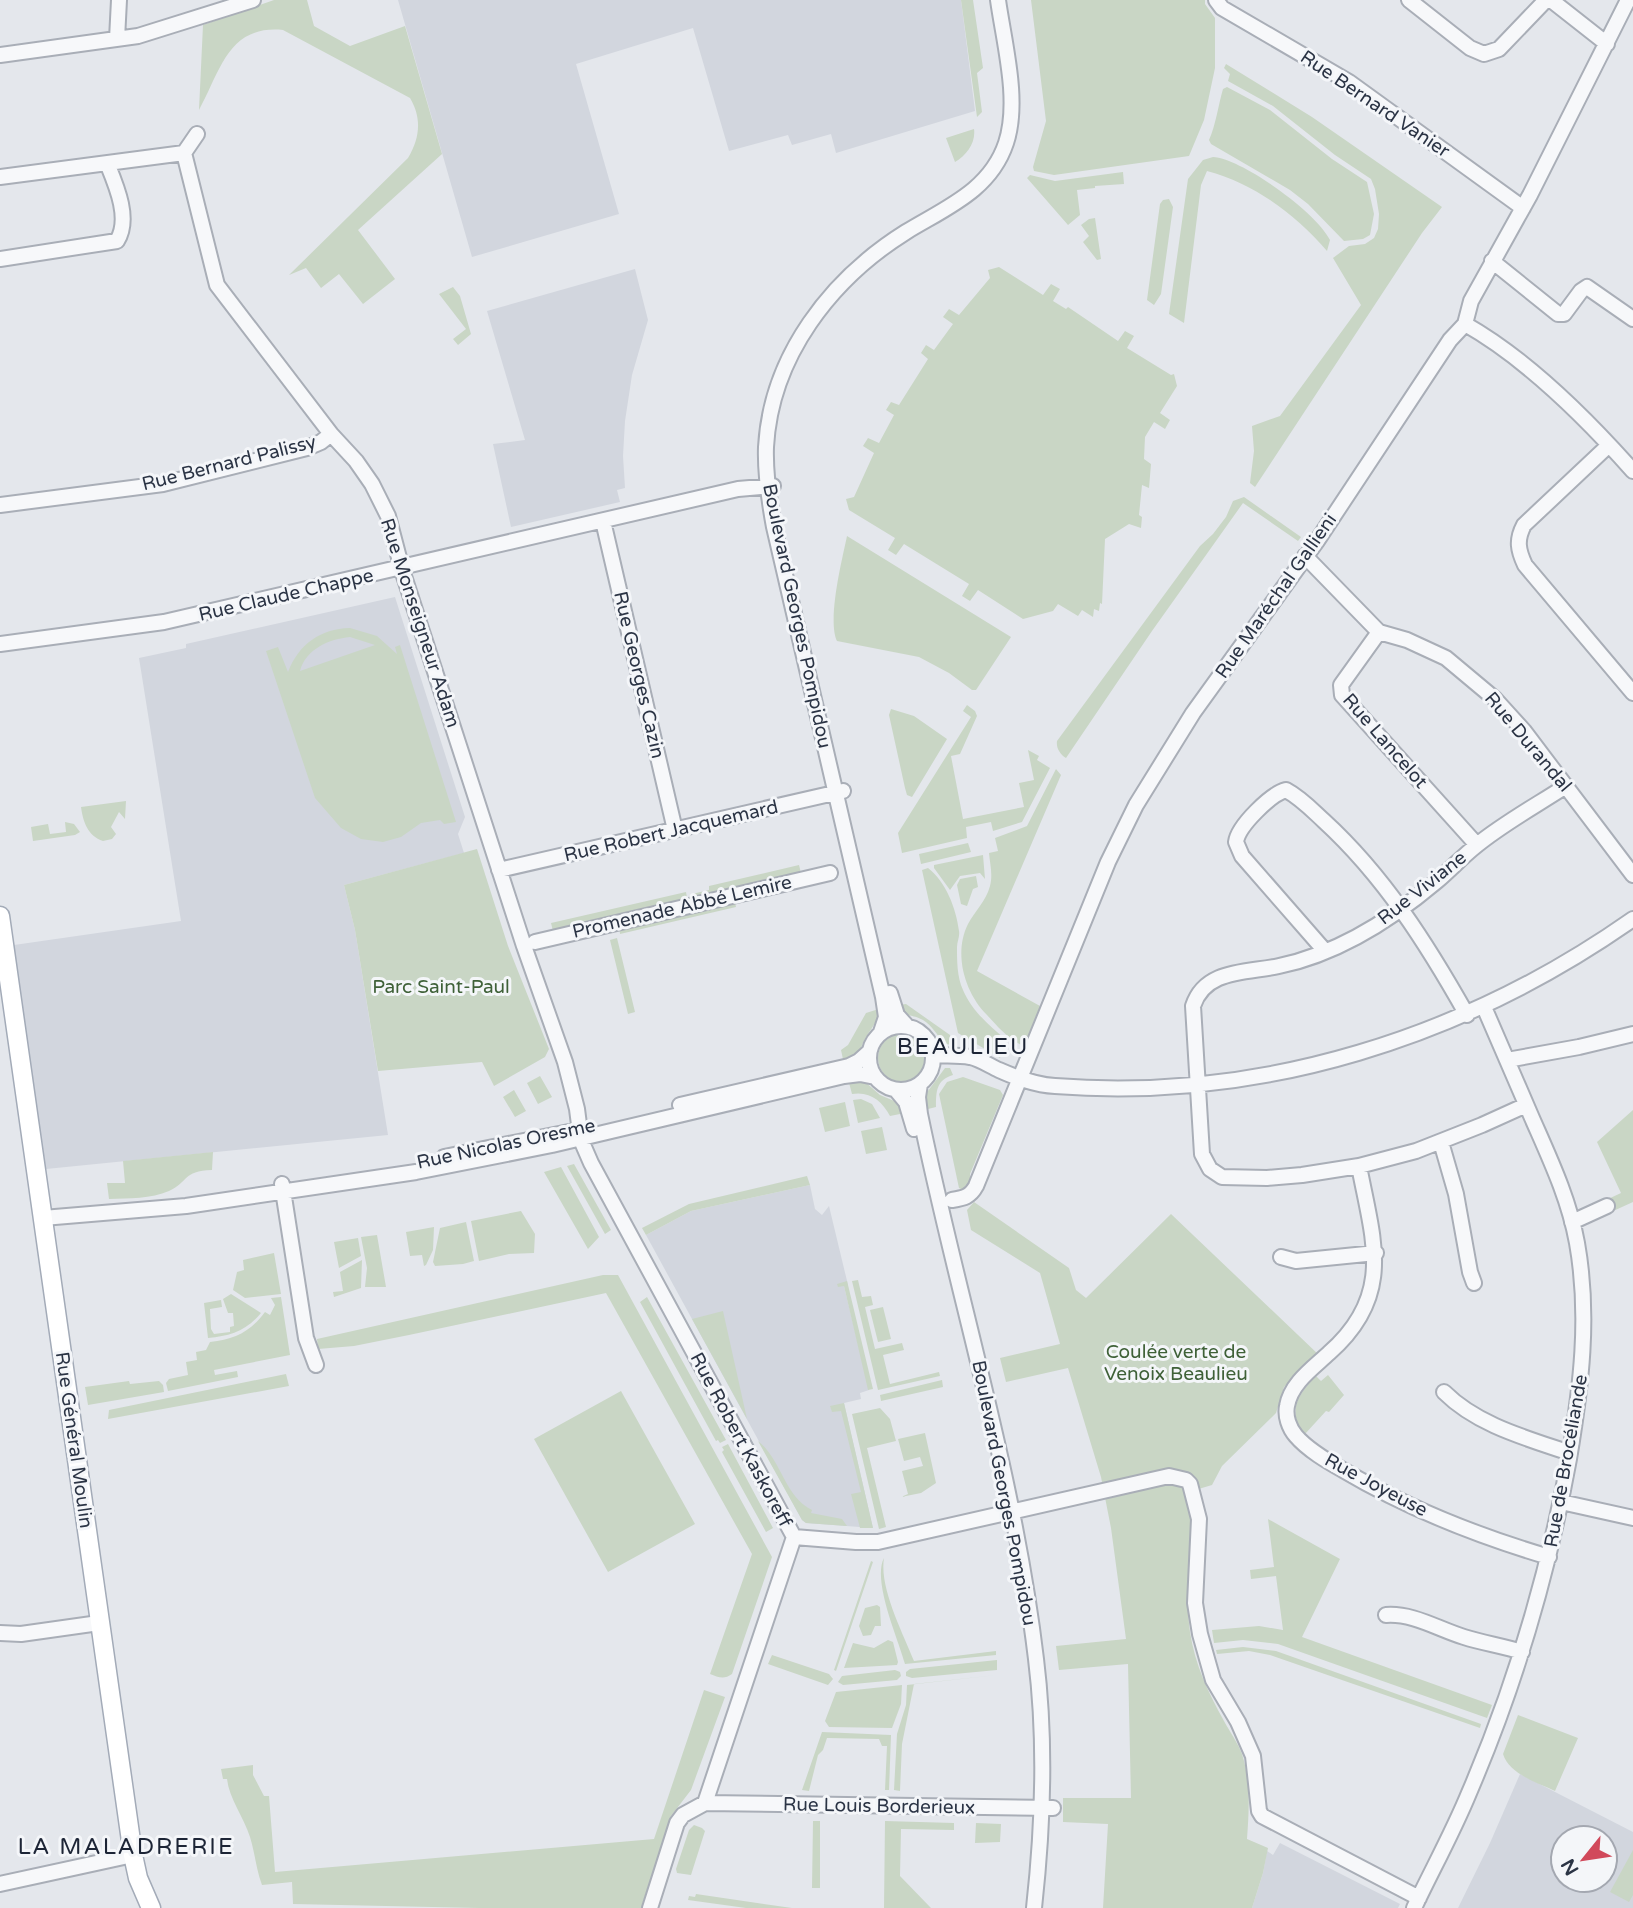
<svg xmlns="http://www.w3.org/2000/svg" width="1633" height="1908" viewBox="0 0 1633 1908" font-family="'Varela Round',sans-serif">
	<rect width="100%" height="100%" fill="#e4e7ec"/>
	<path fill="#d2d6de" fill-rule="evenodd" d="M398 0H961L975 111 836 153 831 134 792 145 788 135 729 151 693 28 576 64 619 214 472 257Z
		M635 269 648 320 632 375 625 421 623 456 625 488 617 490 620 502 511 527 493 444 525 440 487 311Z
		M395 597 465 817 458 834 464 853 344 885 355 930 388 1135 46 1169 31 1074 14 945 181 921 139 658 186 648V644Z
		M810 1185 815 1209 822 1215 829 1206 848 1285 844 1286 869 1390 860 1393 861 1399 844 1403 873 1528 806 1523 802 1520 646 1235 691 1211Z
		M1520 1774 1633 1832V1908H1458L1490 1843ZM1563 1838H1605V1880H1563Z
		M1280 1843 1400 1904 1398 1908H1252L1263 1873 1267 1851 1273 1855Z"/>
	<path fill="#c9d6c5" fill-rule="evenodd" d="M274 0H307L314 26 350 46 405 26 442 154 358 230 395 279 363 304 339 274 321 288 306 268 289 275 408 158C420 138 422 118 410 98L283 30C228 25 221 70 199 110L203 25Z
		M961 0H973L983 68 977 73 982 112 977 117Z
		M1031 0H1205V4L1215 18V68L1204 120 1189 156 1054 175 1034 171 1033 167 1046 121Z
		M1226 64 1312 117 1442 207 1422 233 1255 487 1250 483 1254 451 1252 426 1280 416 1361 305 1333 258 1349 246 1365 244 1374 238 1378 229 1379 214 1375 189 1371 179 1335 155 1273 106 1228 81 1230 74 1224 68Z
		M1227 87 1270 110 1332 159 1367 182 1374 214 1370 235 1363 239 1344 241 1308 204 1290 190 1211 144 1209 140C1216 124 1218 106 1223 89Z
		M974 129C976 142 967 155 955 162L946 138Z
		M1213 157C1243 159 1317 213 1330 240L1327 251C1295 214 1255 184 1207 171L1201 185 1184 323 1169 314 1188 179 1203 160Z
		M1123 172 1124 184 1095 186V188L1077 190 1080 215 1068 225 1027 178 1030 175 1055 181Z
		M1169 199 1173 207 1161 294 1154 305 1147 300 1160 204 1163 200Z
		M1095 218 1101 259 1097 260 1083 242 1089 236 1081 225 1089 219Z
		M999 267 1043 295 1051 284 1060 289 1053 301 1066 309 1068 307 1118 341 1125 331 1134 336 1127 348 1171 375 1174 374 1177 386 1160 413 1170 420 1165 429 1154 422 1145 437 1144 459 1151 464 1149 488 1142 485 1139 515 1142 517 1141 528 1129 524 1105 539 1102 604 1100 603 1099 611 1094 609 1093 617 1082 610 1078 616 1058 604 1053 611 1023 619 978 590 970 601 962 596 969 584 904 544 896 555 888 550 895 538 849 510 846 499 854 497 874 453 863 446 868 438 879 443 894 415 886 410 891 402 899 405 928 359 921 353 926 345 934 350 953 324 943 317 949 309 959 315 990 278 988 270Z
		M453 287 460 296 471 334 458 345 453 339 466 329 439 294Z
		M1244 497 1301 537 1298 541 1243 503 1152 631 1066 758C1060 754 1056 748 1057 741L1200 546 1213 534 1226 517 1233 501Z
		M847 536 1011 637 976 690H972L949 673 919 657 837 641C827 620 842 560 847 536Z
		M350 628 377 636 397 654 395 647 400 645 456 822 444 824 440 820 421 823 401 837 383 842 361 839 341 828 315 798 266 651 278 647 288 672C299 644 320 629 350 628ZM350 637 375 645 300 671C306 649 329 639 350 637Z
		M967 705 975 711 977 716 960 754 951 756 963 819 1024 807 1019 783 1034 780 1028 750 1039 756 1037 760 1050 768 1022 822 993 831 991 822 966 827 967 838 902 853 898 833 971 717 963 711Z
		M891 709 914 716 947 739 912 797 907 795 905 788 889 715Z
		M1056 769 1061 775 977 971 1040 1006 1024 1046C1010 1041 998 1027 987 1015 965 993 953 954 968 924 975 911 986 901 990 886 993 875 990 864 989 853L998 851 995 838 1027 826Z
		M126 801 125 819 119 812 111 827 116 834 112 839 103 841C88 836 83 822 81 807Z
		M65 822 74 824 80 832 75 835 33 841 31 827 48 824 50 834 66 832Z
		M968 843 971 852 921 864 919 854Z
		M477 849 508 946 549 1049 545 1057 494 1086 482 1062 378 1071 355 930 344 885Z
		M983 855 985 879 980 873 960 876 950 890 934 868V865Z
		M799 865 802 877 693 903 692 894 709 890V886Z
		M928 868C946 882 956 908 959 931 960 936 957 942 957 947 957 961 957 977 963 990 972 1011 989 1025 1006 1040L1000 1058 958 1033 922 870Z
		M976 876 978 887 973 889 967 906 961 904 957 885 960 879Z
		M686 892 688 904 554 935 551 923Z
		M734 898 736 907 620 934 619 925Z
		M617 938 635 1012 628 1014 610 940Z
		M906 1004 950 1035 951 1045 943 1043C937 1034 932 1026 923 1020 910 1013 907 1019 898 1005Z
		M882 1008C877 1026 863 1035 859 1055L844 1064 841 1050 848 1045 866 1013Z
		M878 1058a24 24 0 1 1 48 0a24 24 0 1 1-48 0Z
		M945 1068H950L953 1075C936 1080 936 1092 936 1107L924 1110 925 1095Z
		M540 1076 552 1097 538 1104 527 1083Z
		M963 1077 1000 1090 1003 1095 970 1174V1184L965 1191 959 1188 939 1094 947 1082Z
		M848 1079 863 1080 880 1095 899 1103 905 1113 890 1116C882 1101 870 1091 852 1094Z
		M514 1090 526 1111 515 1117 503 1097Z
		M861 1099 872 1104 880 1118 858 1123 853 1100Z
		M845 1102 850 1126 825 1132 819 1108Z
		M1633 1110V1202L1611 1212 1606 1200 1621 1193 1597 1142Z
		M882 1127 887 1150 866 1154 861 1131Z
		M213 1152 212 1170C182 1171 189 1182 169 1191 151 1199 129 1198 109 1199L107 1183H125L123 1161Z
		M574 1164 611 1230 605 1234 567 1166Z
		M561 1167 599 1237 588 1249 544 1172Z
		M807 1176 810 1185 691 1211 646 1235 642 1228 689 1204Z
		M974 1202 1069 1268 1076 1290 1086 1298 1171 1214 1320 1356 1284 1387 1276 1413 1222 1466 1212 1485 1185 1493C1200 1536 1183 1587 1190 1632 1195 1665 1208 1692 1224 1721 1230 1732 1238 1743 1242 1754 1251 1782 1249 1811 1247 1839L1268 1848 1263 1873 1252 1908H1103L1108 1824 1063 1822V1798H1131L1128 1664 1059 1670 1056 1646 1126 1639 1111 1528 1101 1477 1068 1368 1006 1382 1000 1358 1060 1344 1040 1273 971 1230 967 1210Z
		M521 1211 535 1234 534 1253 509 1254 479 1261 471 1221Z
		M466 1222 474 1261 463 1264 435 1266 433 1262 440 1228Z
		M434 1227 433 1250 426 1265 424 1266 422 1255 410 1256 406 1232Z
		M377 1235 386 1287H365L367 1268 361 1237Z
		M358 1238 361 1256 339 1268 334 1242Z
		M274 1253 281 1294 245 1298 233 1290 237 1272 244 1270 243 1260Z
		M362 1260 361 1288 334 1297 333 1292 343 1291 340 1272Z
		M603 1275H618L772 1557 732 1674C724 1680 718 1677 710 1674L752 1554 606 1293 409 1335 354 1346 318 1349 317 1339Z
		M858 1280 862 1297 871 1296 873 1305 865 1307 875 1349 902 1343 904 1350 883 1355 890 1384 939 1372 940 1376 878 1390 852 1281Z
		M847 1281 848 1285 873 1389 868 1390 844 1286 838 1287 837 1284Z
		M231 1294 261 1313C246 1331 230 1336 208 1338L204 1303 221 1300 222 1307 210 1309 211 1329 214 1334 230 1332V1327L234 1326 233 1313H228L223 1299Z
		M281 1297 290 1355 214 1370 215 1375 237 1371 238 1377 168 1391 166 1383 169 1379 188 1375 186 1362 197 1360 196 1352 206 1350 210 1342C235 1339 250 1332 265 1312L270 1315 275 1305 271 1298Z
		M647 1297 726 1440 720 1443 718 1440 716 1441 640 1302Z
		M883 1307 891 1339 878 1342 870 1310Z
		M723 1311 747 1419 692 1319Z
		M286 1374 289 1386 108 1419 109 1410Z
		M1328 1375 1344 1395 1329 1412 1326 1411 1305 1434C1286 1413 1298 1394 1316 1376L1321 1381Z
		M942 1380 943 1387 881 1401 880 1395Z
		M129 1381 130 1384 159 1381 163 1385 164 1392 88 1405 85 1387Z
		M621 1391 695 1524 608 1572 534 1439Z
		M844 1403 873 1528H860L851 1494 861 1492 841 1411 832 1412 830 1406Z
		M880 1408 890 1419 896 1441 867 1448 886 1527 879 1529 852 1414Z
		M925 1433 936 1483 921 1493 901 1497 908 1494 902 1471 923 1466 920 1457 904 1461 898 1439Z
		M758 1441C782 1460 784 1496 812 1510L811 1513 842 1519 847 1526 806 1523 802 1520Z
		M728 1444 773 1528 766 1532 722 1452 724 1450 722 1447Z
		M1268 1519 1340 1559 1302 1637 1492 1705 1487 1718 1278 1644 1243 1640 1214 1643 1212 1630 1259 1626 1283 1630 1276 1576 1251 1579 1250 1570 1274 1567Z
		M884 1558C879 1588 903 1633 914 1661L996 1651V1655L905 1664C898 1638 872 1581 884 1558Z
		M871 1561 873 1562 836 1671 834 1670Z
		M877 1605 880 1607 881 1626H875L871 1635 863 1636 859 1626 865 1608Z
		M888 1640 893 1642 898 1662 897 1665 844 1668 853 1643 874 1648Z
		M1243 1647 1276 1651 1481 1724 1480 1728 1270 1655 1249 1651 1217 1654 1216 1650Z
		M772 1655 829 1674 833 1679 828 1685 768 1664Z
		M997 1660V1670L912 1678 906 1676V1672L910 1669Z
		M895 1670 900 1672 901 1676 897 1680 843 1685 838 1682 842 1676Z
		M997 1675 914 1684 902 1744 900 1791 894 1790 897 1734 906 1705 907 1685Z
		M902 1685 901 1704 892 1728 829 1727 825 1721 836 1692Z
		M704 1690 725 1697 691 1790 671 1816 641 1908H479L293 1904 292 1882 262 1885C256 1869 255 1853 250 1837 244 1818 229 1798 227 1779H223L221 1769 253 1765V1775L264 1796H269L275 1872 654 1839Z
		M1518 1715 1578 1738 1555 1791C1538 1783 1509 1774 1503 1754Z
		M822 1732 891 1735 889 1790H885L887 1746H882L879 1739 827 1738 823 1750 818 1755 809 1791 802 1790Z
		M813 1821H820V1888H812Z
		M885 1821 954 1823V1830L901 1829 900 1876 931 1908H884Z
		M976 1823 1001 1824 1000 1842 975 1843Z
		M694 1825 702 1828 705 1831 691 1875 677 1873 676 1869 689 1830Z
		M1633 1850V1895L1629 1902 1610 1892Z
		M696 1894 792 1908H746L688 1900 689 1896 695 1897Z"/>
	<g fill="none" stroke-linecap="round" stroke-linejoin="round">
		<defs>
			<path id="minor" d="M1216 0 1222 8 1349 82 1523 208
				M1409 0 1470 48 1484 54 1499 49 1546 0
				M1551 0 1607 44
				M117 39 119 0
				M0 55 138 36 253 0
				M184 153 217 285 331 434 356 461 372 484 388 516 403 573 524 946 565 1062 577 1109 581 1140 591 1163 794 1537 705 1803 683 1815 677 1823 650 1908
				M184 153 197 134
				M0 177 184 153
				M0 259 117 241C131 219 116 185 107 163
				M1492 261 1558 314H1564L1581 291 1587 287 1633 319
				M1465 324C1527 359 1586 418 1633 471
				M1609 445 1524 525C1516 540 1518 550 1525 565L1633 693
				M0 505 163 484 307 448 321 442 331 434
				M603 521 675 830
				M1305 556 1379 632 1407 640 1446 658 1495 699 1524 731 1633 875
				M1379 632 1341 685 1342 695 1477 845
				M0 644 164 622 738 489 773 486
				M499 870 843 791
				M535 942 830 873
				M1325 951 1242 856 1236 842C1238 826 1271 794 1286 790 1301 798 1312 810 1324 821 1384 876 1427 944 1467 1015
				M890 993 897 1015 906 1025
				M869 1058a32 32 0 1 1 64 0a32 32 0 1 1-64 0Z
				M881 1032 886 1017 883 997 774 527C769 500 765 474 766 447 771 356 831 279 906 232 945 208 990 191 1006 143 1020 101 1004 43 998 0
				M933 1055C945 1056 958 1055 970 1057 980 1059 990 1066 999 1070 1017 1078 1035 1085 1055 1086 1262 1102 1465 1037 1633 919
				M1507 1060 1579 1047 1633 1034
				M920 1084 918 1097 920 1114C957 1295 1014 1474 1036 1659 1046 1740 1043 1827 1034 1908
				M896 1090 906 1102 914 1129
				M680 1105 849 1066 859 1061 869 1052
				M1526 1105 1482 1125 1416 1151 1359 1166 1302 1175 1267 1178 1222 1177 1210 1169 1202 1154 1193 1006C1205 969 1246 973 1279 966 1338 954 1392 919 1437 881 1451 869 1463 856 1477 845 1504 823 1537 805 1566 786
				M1441 1142 1456 1194 1470 1272 1474 1283
				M444 1157 569 1132
				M1359 1166C1373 1240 1395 1295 1329 1353 1313 1368 1291 1383 1287 1406 1285 1416 1289 1428 1296 1436 1308 1450 1327 1461 1343 1470 1407 1508 1478 1536 1549 1557
				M282 1184 306 1338 316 1365
				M952 1200C964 1198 970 1197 976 1186L1108 862 1136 805 1193 713 1317 541 1450 340 1465 324 1471 301 1530 195 1628 0
				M43 1218 186 1206 416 1172 552 1145 844 1076 860 1074 875 1077
				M1572 1222 1607 1206
				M1281 1257 1296 1261 1376 1253
				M1444 1392C1477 1425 1526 1438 1570 1453
				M1561 1502 1633 1518
				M794 1537 856 1542H878L1169 1476 1186 1480 1190 1484 1199 1519 1195 1603 1200 1634 1213 1680 1238 1722 1253 1756 1259 1811 1262 1816 1419 1898
				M1386 1615C1413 1613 1438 1629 1464 1637 1483 1643 1503 1646 1522 1652
				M0 1633 21 1634 99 1623
				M705 1803 1053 1808
				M0 1884 133 1855
				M1414 1908C1432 1870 1453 1832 1469 1793 1515 1686 1548 1574 1569 1459 1581 1387 1590 1316 1577 1243 1569 1199 1550 1159 1532 1118 1516 1081 1500 1044 1484 1007"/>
			<path id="major" d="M0 916 133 1855 138 1878 151 1908"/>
		</defs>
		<use href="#minor" stroke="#a9aeb7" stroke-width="18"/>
		<use href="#major" stroke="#a3abb8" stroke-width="21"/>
		<use href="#minor" stroke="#f7f8fa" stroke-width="14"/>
		<use href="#major" stroke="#fff" stroke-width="18"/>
	</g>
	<g text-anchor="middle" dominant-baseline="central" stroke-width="6" stroke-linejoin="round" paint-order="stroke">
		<g font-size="19" fill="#2b3445" stroke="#f4f6f9">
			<text transform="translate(1375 104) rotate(34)">Rue Bernard Vanier</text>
			<text transform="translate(229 463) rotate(-14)">Rue Bernard Palissy</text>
			<text transform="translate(286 595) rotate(-13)">Rue Claude Chappe</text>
			<text transform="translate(1276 596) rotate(-55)">Rue Maréchal Gallieni</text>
			<text transform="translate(797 616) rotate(78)">Boulevard Georges Pompidou</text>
			<text transform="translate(420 623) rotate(72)">Rue Monseigneur Adam</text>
			<text transform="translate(639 675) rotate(77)">Rue Georges Cazin</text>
			<text transform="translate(1385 741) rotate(49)">Rue Lancelot</text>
			<text transform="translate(1528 742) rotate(50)">Rue Durandal</text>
			<text transform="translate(671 831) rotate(-13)">Rue Robert Jacquemard</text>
			<text transform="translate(1422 888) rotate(-38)">Rue Viviane</text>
			<text transform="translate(682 907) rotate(-13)">Promenade Abbé Lemire</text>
			<text transform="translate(506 1144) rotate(-12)">Rue Nicolas Oresme</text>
			<text transform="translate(74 1440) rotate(82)">Rue Général Moulin</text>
			<text transform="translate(741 1440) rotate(62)">Rue Robert Kaskoreff</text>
			<text transform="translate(1566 1461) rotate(-80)">Rue de Brocéliande</text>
			<text transform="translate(1376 1485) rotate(28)">Rue Joyeuse</text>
			<text transform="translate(1004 1493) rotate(79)">Boulevard Georges Pompidou</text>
			<text transform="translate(879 1806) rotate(1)">Rue Louis Borderieux</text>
		</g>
		<g font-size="19" fill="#3f6138" stroke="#f4f6f9">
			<text x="441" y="987">Parc Saint-Paul</text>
			<text x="1176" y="1352">Coulée verte de<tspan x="1176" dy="22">Venoix Beaulieu</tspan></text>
		</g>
		<g font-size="23" letter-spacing="2" fill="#1d2536" stroke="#f4f6f9">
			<text x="963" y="1047">BEAULIEU</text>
			<text x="126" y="1847">LA MALADRERIE</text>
		</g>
	</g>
	<g transform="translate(1584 1859) rotate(240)"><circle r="33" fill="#f4f6f9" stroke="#a4a8b1" stroke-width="2"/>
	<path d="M0-5L12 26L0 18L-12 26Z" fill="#d1495b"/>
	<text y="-10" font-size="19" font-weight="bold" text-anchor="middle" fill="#2b3445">N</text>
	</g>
</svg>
